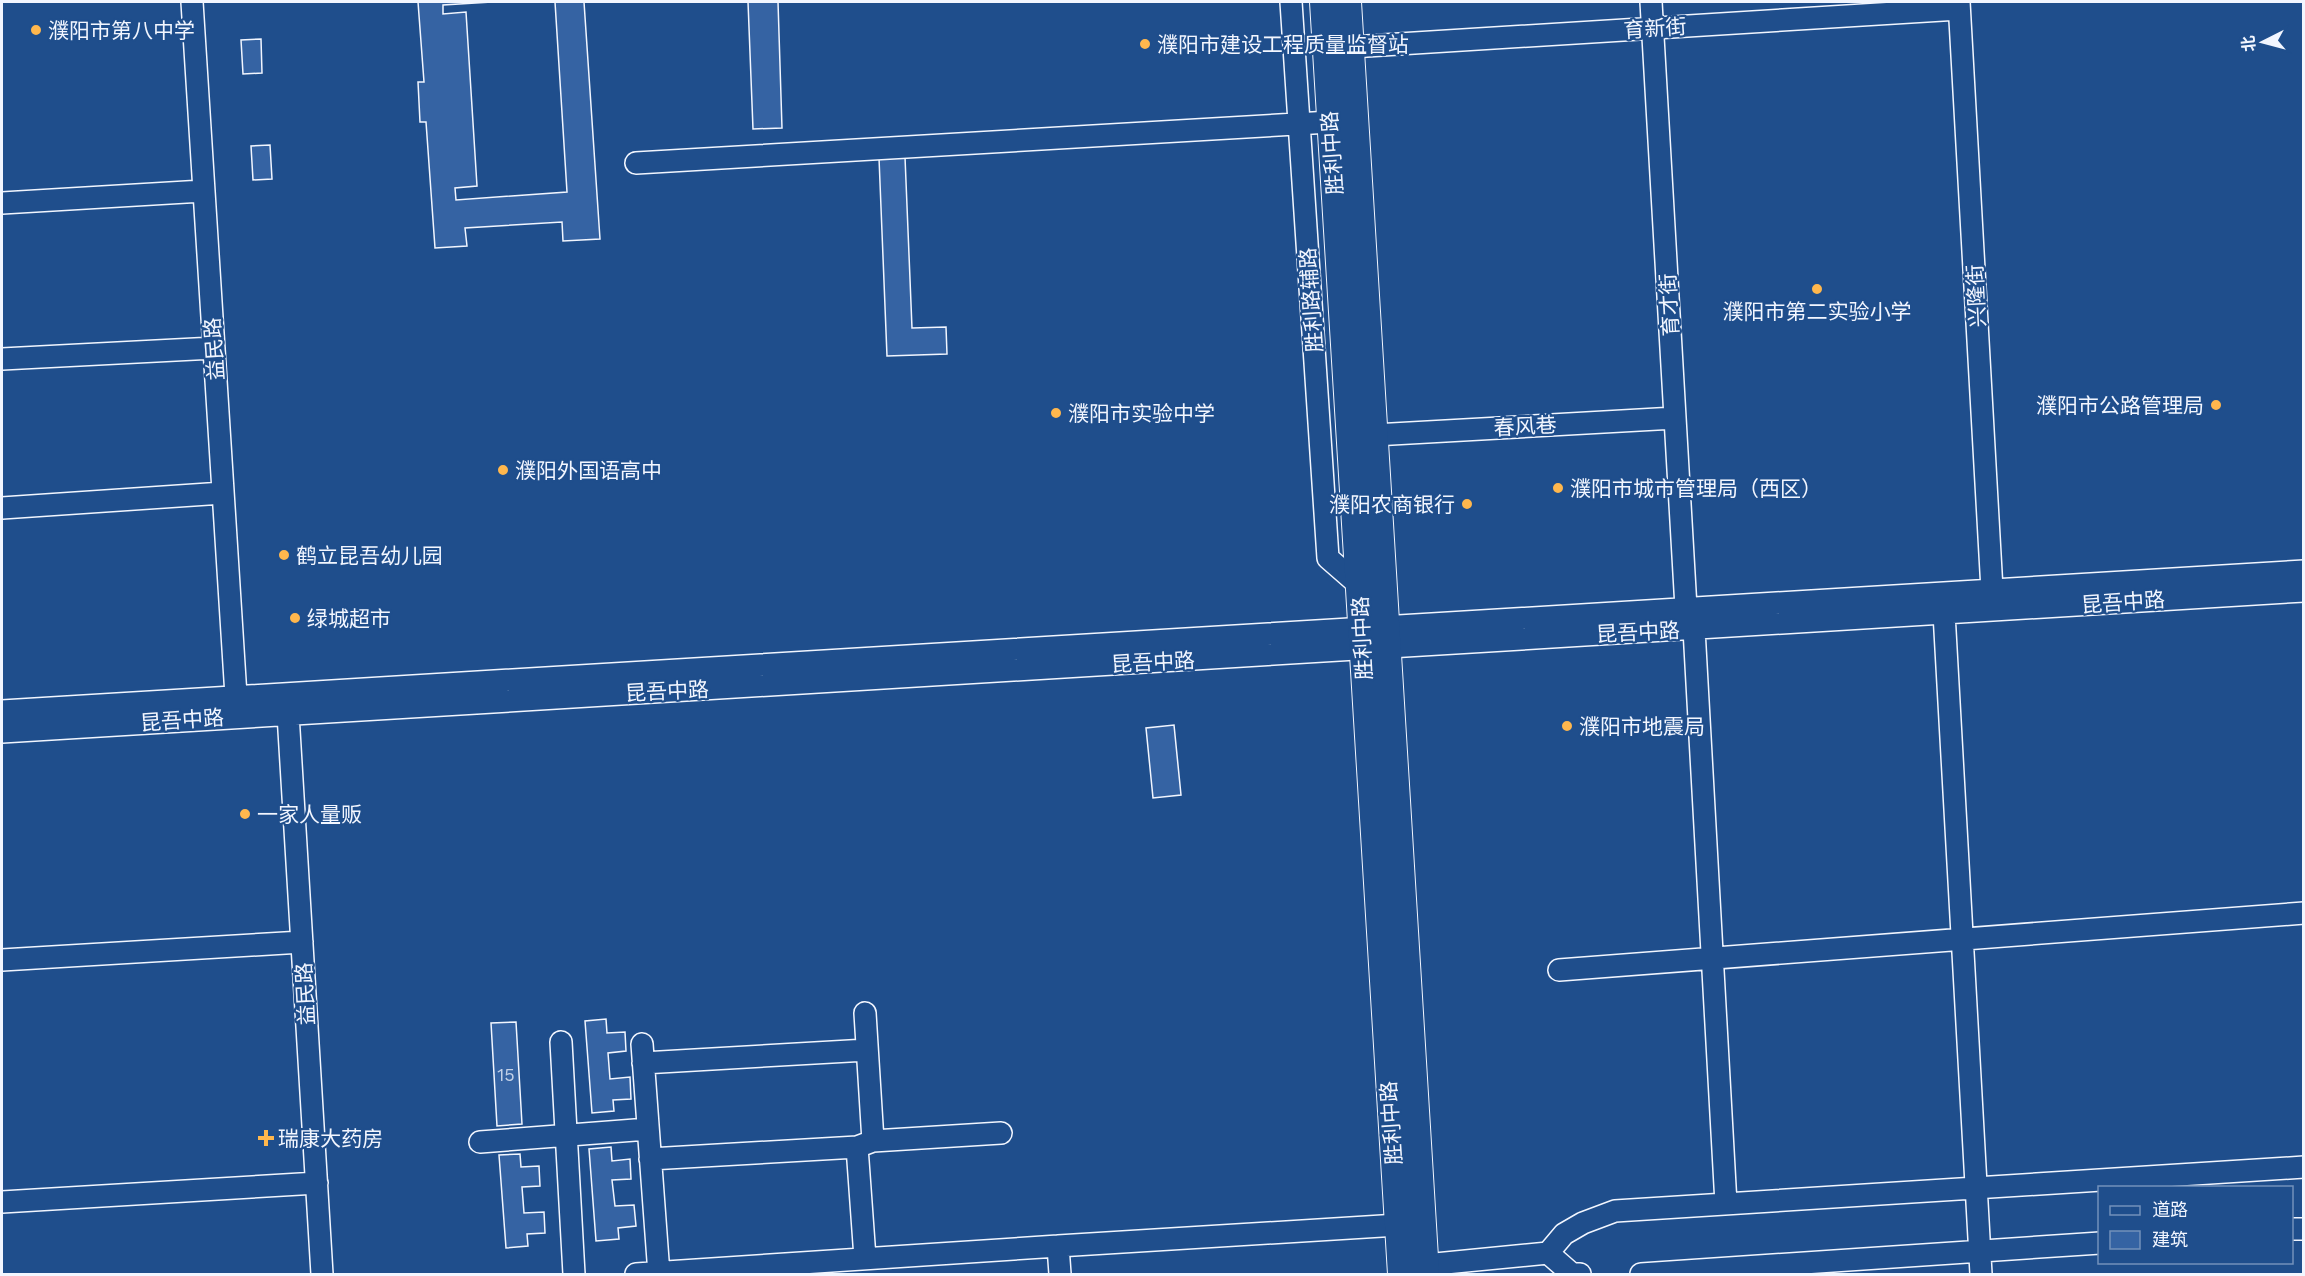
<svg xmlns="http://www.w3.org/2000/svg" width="2305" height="1276" viewBox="0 0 2305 1276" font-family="'Work Sans','Noto Sans SC',sans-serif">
	<rect width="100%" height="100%" fill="#1f4e8c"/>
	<path fill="#3563a3" stroke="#f2f6ff" stroke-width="1.5" d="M418 2H492L443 5V14L466 12 477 186 455 188 456 200 567 192 555 2H584L600 239 563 241 562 222 465 228 467 246 435 248 426 122H420L418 82H424Z
		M748 2H778L782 128 753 129Z
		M261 39 262 73 243 74 241 40Z
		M270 145 272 179 253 180 251 146Z
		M905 157 912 328 946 327 947 354 887 356 879 158Z
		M1174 725 1181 795 1153 798 1146 728Z
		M606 1019 607 1033 625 1032 626 1051 608 1053 610 1079 630 1077 631 1099 613 1100 614 1111 592 1113 585 1021Z
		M516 1022 522 1124 497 1126 491 1023Z
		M611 1147 612 1161 630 1159 631 1179 612 1180 615 1206 634 1205 636 1226 618 1228 619 1239 596 1241 589 1149Z
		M520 1154 521 1167 539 1166 540 1186 522 1187 524 1213 544 1212 545 1233 527 1234 528 1246 506 1248 499 1155Z"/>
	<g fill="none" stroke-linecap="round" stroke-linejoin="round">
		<defs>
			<path id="minor" d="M192 2 236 696
				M1291 2 1328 558 1359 585
				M1651 2 1686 608
				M1959 2 1992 590
				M1351 47 1959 9
				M636 163 1330 122
				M2 203 203 191
				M2 359 214 348
				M1374 435 1675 418
				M2 508 223 493
				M1944 613 1981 1274
				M1694 629 1726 1204
				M2 711 2304 571
				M288 714 322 1274
				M2 732 2304 591
				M2 960 302 942
				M1559 970 2304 913
				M865 1013 873 1141
				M561 1042 574 1274
				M642 1044 659 1274
				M643 1063 867 1050
				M480 1142 648 1129
				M857 1147 865 1258
				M650 1159 857 1147 873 1141 1001 1133
				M2 1202 317 1183
				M2292 1229H2304
				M1548 1253 1572 1274H1580
				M1425 1265 1548 1253 1564 1234 1583 1223 1615 1211 2304 1167
				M636 1274 1058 1246
				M1060 1274 1058 1246 1398 1225
				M1641 1274 2100 1243"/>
			<path id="major" d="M1323 2 1401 1274
				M1348 2 1426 1274"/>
		</defs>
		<use href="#minor" stroke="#f2f6ff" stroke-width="24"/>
		<use href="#major" stroke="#f2f6ff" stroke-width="28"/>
		<use href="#minor" stroke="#1f4e8c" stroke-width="21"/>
		<use href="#major" stroke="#1f4e8c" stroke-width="26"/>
	</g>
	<g fill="#ffb74d" stroke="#1f4e8c" stroke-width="2">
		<circle cx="36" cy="30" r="6"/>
		<circle cx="1145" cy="44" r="6"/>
		<circle cx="1817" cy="289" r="6"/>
		<circle cx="2216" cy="405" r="6"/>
		<circle cx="1056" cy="413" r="6"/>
		<circle cx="503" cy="470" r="6"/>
		<circle cx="1558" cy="488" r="6"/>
		<circle cx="1467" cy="504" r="6"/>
		<circle cx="284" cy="555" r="6"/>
		<circle cx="295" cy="618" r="6"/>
		<circle cx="1567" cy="726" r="6"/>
		<circle cx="245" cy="814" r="6"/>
		<path d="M263 1129h6v6h6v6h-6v6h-6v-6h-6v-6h6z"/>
	</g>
	<g text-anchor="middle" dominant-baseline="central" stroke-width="4.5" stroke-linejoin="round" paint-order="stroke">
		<g font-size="18" fill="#c3d1e8">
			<text x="506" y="1074">15</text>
		</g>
		<g font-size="21" fill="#f2f6ff" stroke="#1f4e8c">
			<text transform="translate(1655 28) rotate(-4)">育新街</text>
			<text transform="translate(1332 153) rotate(-94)">胜利中路</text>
			<text transform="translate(1976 296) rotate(-93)">兴隆街</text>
			<text transform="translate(1311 300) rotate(-94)">胜利路辅路</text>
			<text transform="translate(1669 305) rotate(-93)">育才街</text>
			<text transform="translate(214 349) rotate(-94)">益民路</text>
			<text transform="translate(1525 426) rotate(-3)">春风巷</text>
			<text transform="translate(2123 602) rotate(-4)">昆吾中路</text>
			<text transform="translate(1638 632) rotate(-3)">昆吾中路</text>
			<text transform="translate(1362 638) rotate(-93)">胜利中路</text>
			<text transform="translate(1153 662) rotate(-3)">昆吾中路</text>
			<text transform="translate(667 691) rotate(-3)">昆吾中路</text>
			<text transform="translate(182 720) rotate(-4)">昆吾中路</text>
			<text transform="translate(305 994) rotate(-93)">益民路</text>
			<text transform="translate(1391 1123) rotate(-94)">胜利中路</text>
		</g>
		<g font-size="21" fill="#f2f6ff" stroke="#1f4e8c" text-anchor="start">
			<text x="48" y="30">濮阳市第八中学</text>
			<text x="1157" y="44">濮阳市建设工程质量监督站</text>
			<text x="1817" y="311" text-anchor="middle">濮阳市第二实验小学</text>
			<text x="2204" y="405" text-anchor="end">濮阳市公路管理局</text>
			<text x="1068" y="413">濮阳市实验中学</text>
			<text x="515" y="470">濮阳外国语高中</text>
			<text x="1570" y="488">濮阳市城市管理局（西区）</text>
			<text x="1455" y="504" text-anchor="end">濮阳农商银行</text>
			<text x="296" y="555">鹤立昆吾幼儿园</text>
			<text x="307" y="618">绿城超市</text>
			<text x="1579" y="726">濮阳市地震局</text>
			<text x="257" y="814">一家人量贩</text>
			<text x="278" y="1138">瑞康大药房</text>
		</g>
	</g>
	<rect width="2305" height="1276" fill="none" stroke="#f2f6ff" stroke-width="6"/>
	<rect x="2098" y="1186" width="195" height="78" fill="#1f4e8c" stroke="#7391ba" stroke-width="1.5"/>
	<rect x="2110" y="1206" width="30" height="9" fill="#1f4e8c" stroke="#7391ba" stroke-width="1.5"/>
	<text x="2152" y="1216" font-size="18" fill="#f2f6ff">道路</text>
	<rect x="2110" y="1231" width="30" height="18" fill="#3563a3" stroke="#7391ba" stroke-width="1.5"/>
	<text x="2152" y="1246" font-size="18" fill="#f2f6ff">建筑</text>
	<g transform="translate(2263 42) rotate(264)" stroke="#1f4e8c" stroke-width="4.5" paint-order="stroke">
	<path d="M0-4.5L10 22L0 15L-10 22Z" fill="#f2f6ff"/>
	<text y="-9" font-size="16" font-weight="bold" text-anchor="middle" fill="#f2f6ff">北</text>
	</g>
</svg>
